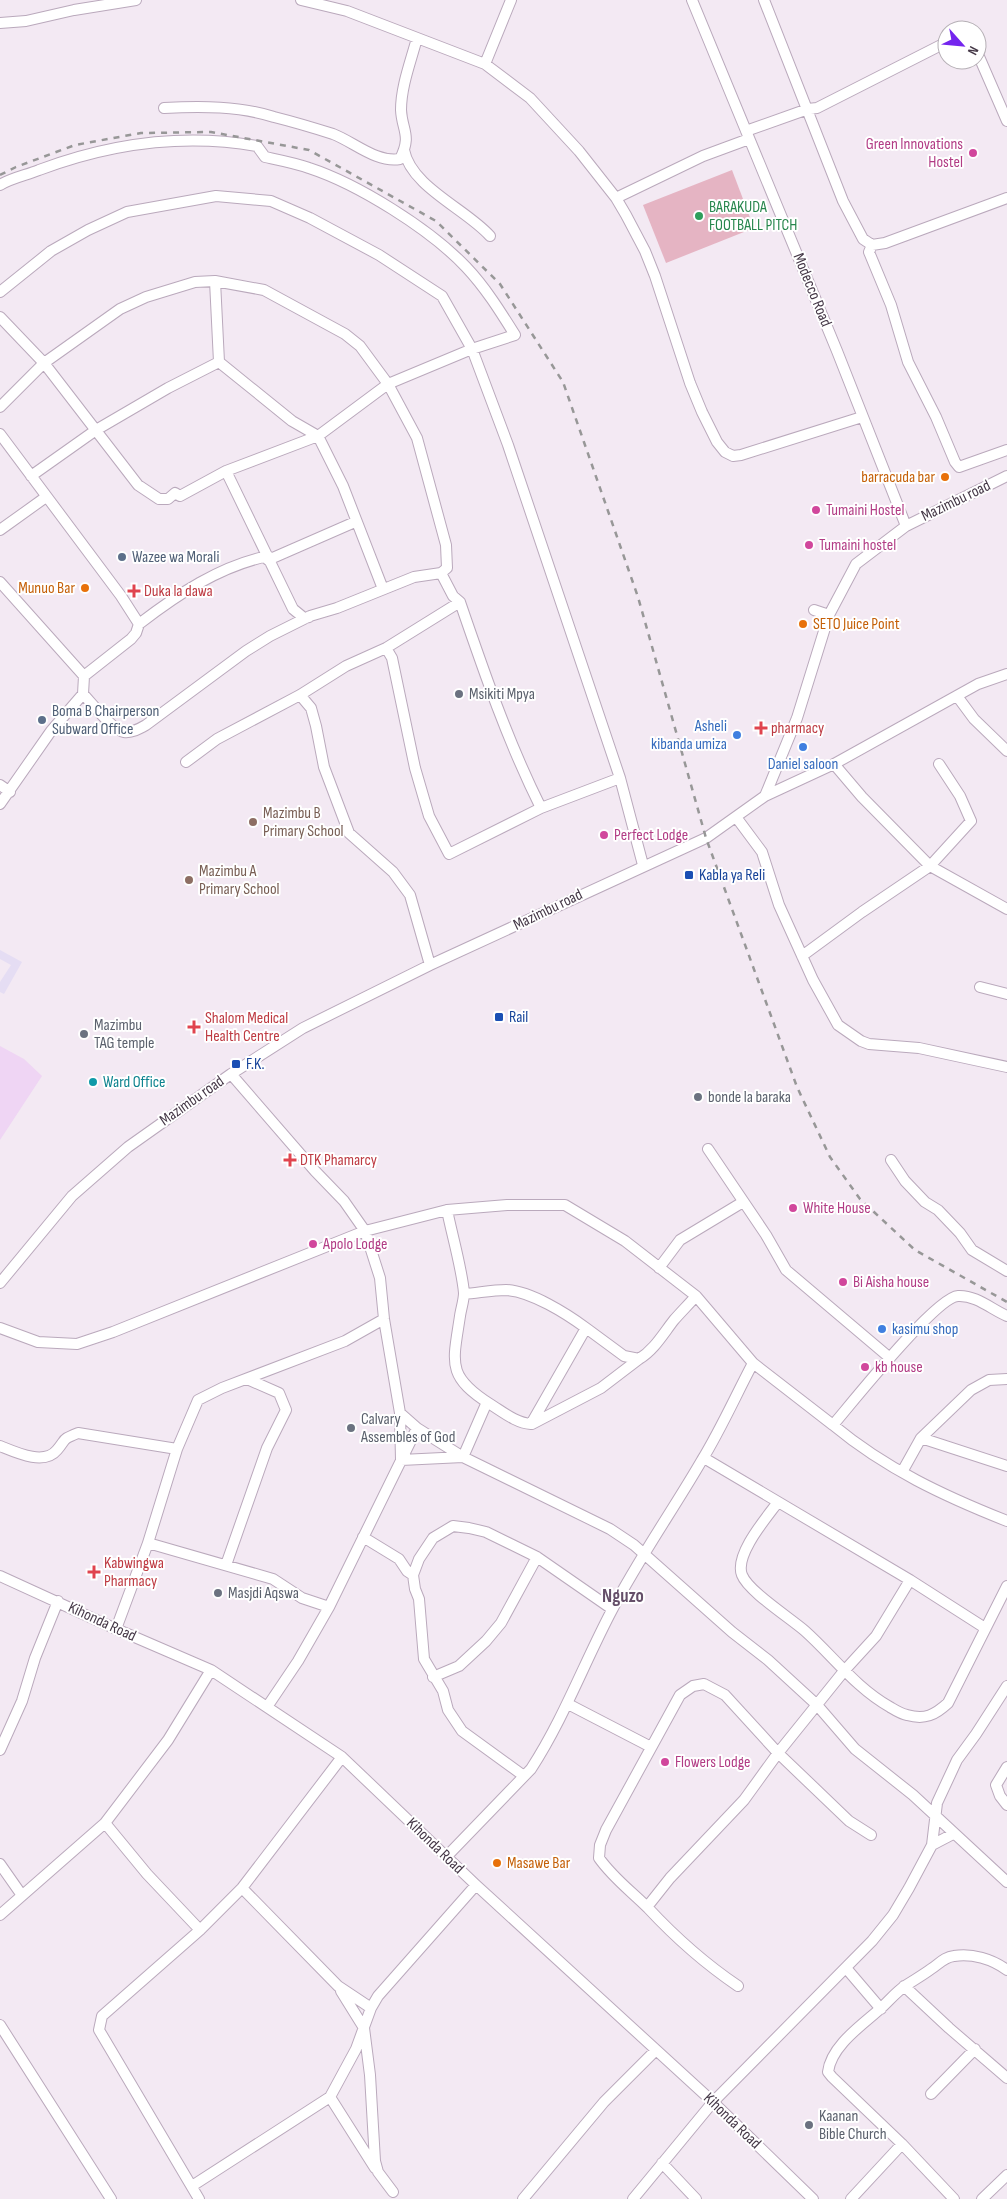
<svg xmlns="http://www.w3.org/2000/svg" width="1007" height="2199" viewBox="0 0 1007 2199" font-family="'Sofia Sans Condensed',sans-serif">
	<rect width="100%" height="100%" fill="#f3e9f3"/>
	<path fill="#efd5f4" d="M0 1046 24 1059 42 1076 0 1140Z"/>
	<path fill="#e5ddf3" d="M0 950 22 962 4 994 0 992V982L11 965 0 959Z"/>
	<path fill="#e5b4c3" d="M732 170 754 228 666 263 643 205Z"/>
	<g fill="none" stroke-linecap="round" stroke-linejoin="round">
		<defs>
			<path id="minor" d="M301 0 347 11 485 64 530 98 579 151 616 198 626 215 645 251 655 276 690 383 702 412 717 442 725 452 733 456 741 455 862 417
				M692 0 837 351 906 526
				M764 0 843 201 863 239 872 245 885 243 1007 198
				M0 23 26 21 74 10 136 0
				M977 52 1007 121
				M485 64 511 0
				M164 108C201 106 240 106 274 117 294 122 314 128 333 134 354 142 376 163 400 159 412 135 402 131 401 110 401 86 411 61 417 38
				M746 131 808 109 817 108 947 42
				M404 150C411 187 466 209 490 236
				M0 185C11 178 27 175 39 170 111 143 182 133 257 146L265 157C279 160 295 163 309 168 358 184 430 229 466 267 485 287 500 311 515 335L472 349 388 384 318 436 226 471 180 496 175 493 168 499H159L138 485 44 363 0 317
				M616 198 703 156 749 139
				M872 245 869 252 891 305 908 362 936 417 955 462 959 467 1007 450
				M0 292 51 251 88 230 127 212 216 196 271 201 310 218 379 255 442 296 472 349 508 445 620 778 643 865
				M219 362 292 421 318 436 343 486 383 589
				M0 407 44 363 120 309 146 297 195 282 215 281 264 290 345 334 360 346 388 384 417 438 446 545 447 568 441 573
				M0 434 121 596 139 624 136 633 131 639 84 676
				M226 471 293 609 304 618 309 617
				M31 476 96 430 168 388 219 362 215 281
				M0 530 46 497
				M268 560 355 522
				M0 582 84 676 83 694C92 703 112 730 124 732 132 733 139 729 146 725L246 651 270 636 310 616 337 608 414 577 441 573 453 596 460 602C484 672 508 742 541 808
				M814 610 829 615
				M139 624C178 594 220 566 268 556
				M386 648 392 658 415 768 429 816 449 854 541 808 620 778
				M300 695 311 708 316 726 324 767 349 833 393 872 410 895 430 965
				M957 696 974 719 1007 751
				M186 762 217 739 300 695 346 666 386 648 460 602
				M834 764 862 797 930 866 1007 909
				M0 785 10 792
				M765 796 834 764 978 684 1007 674
				M0 804 51 731 83 694
				M736 817 762 852 779 905 813 980 838 1025 861 1041 869 1044 919 1048 1007 1067
				M802 956 862 912 930 866 971 821 960 796 939 764
				M980 987 1007 994
				M231 1074 315 1171 344 1201 365 1231 380 1278 384 1319 400 1413 417 1428 463 1457 610 1529 634 1545 732 1632 768 1660 817 1705 855 1749 913 1795 1007 1882
				M708 1149 766 1235 786 1270 890 1358
				M891 1160 905 1181 925 1202 938 1210 960 1233 972 1250 1007 1271
				M447 1210C452 1235 462 1269 464 1293 464 1300 461 1309 460 1316 453 1363 446 1376 490 1404 503 1412 516 1423 531 1424L586 1328C567 1314 531 1291 506 1290 492 1290 478 1293 464 1294
				M659 1268 680 1240 743 1202
				M0 1283 72 1196 128 1147 231 1074 303 1028 430 965 706 838 765 796 797 718 829 615 856 564 906 526 1007 476
				M0 1328 38 1342 77 1344 113 1332 365 1231 447 1210 507 1205H565L625 1241 696 1296 753 1363 833 1425C851 1404 936 1297 958 1296 976 1295 991 1309 1007 1316
				M586 1328 624 1356 639 1359C654 1350 663 1334 674 1320 681 1312 689 1304 696 1296
				M400 1413 401 1460 463 1457 487 1402
				M532 1424 601 1388 639 1359
				M833 1425C886 1469 944 1496 1007 1521
				M921 1438 1007 1466
				M0 1446C15 1452 44 1466 57 1450 67 1438 61 1440 78 1433L177 1449
				M704 1458 910 1580 985 1628
				M902 1472 921 1438 971 1390 989 1380 1007 1379
				M778 1502C767 1517 734 1555 742 1575 748 1591 790 1618 805 1631 833 1656 856 1688 890 1707 895 1710 901 1714 907 1715 925 1720 935 1715 948 1703L1007 1586
				M363 1537 399 1559 407 1571 413 1575 415 1589 419 1599 424 1659 443 1691 448 1710 462 1731 524 1776
				M148 1543 273 1579 302 1598 329 1607
				M226 1565 267 1448 286 1410 279 1393 247 1379
				M413 1575 419 1559 433 1538 453 1526 469 1528 486 1532 537 1557 612 1609
				M0 1576 116 1629 211 1670 342 1757 476 1885 713 2102 813 2199
				M116 1629 148 1543 177 1449 198 1400 222 1388 345 1341 384 1319
				M433 1677 459 1666 486 1641 501 1623 537 1557
				M568 1704 651 1747
				M267 1707 298 1661 329 1607 417 1428
				M0 1750 22 1701 35 1658 58 1601
				M1007 1767 996 1785 1000 1796 1007 1805
				M105 1823 147 1874 200 1930
				M932 1845 953 1834
				M447 1856 531 1769C564 1718 584 1663 612 1610 639 1558 673 1510 702 1460 721 1429 736 1395 753 1363
				M0 1864 21 1894
				M242 1888 338 1986 371 2008 378 1996 476 1885
				M647 1907 670 1878 744 1800 778 1753 844 1671 876 1636 910 1580
				M0 1915 105 1823 168 1740 211 1670
				M846 1968 881 2009
				M738 1986C704 1963 675 1937 648 1908 631 1891 613 1878 599 1858L600 1845 606 1830 680 1695 693 1686 704 1684 725 1695 778 1753 849 1821 871 1835
				M904 1986 949 2028 1007 2078
				M341 1991 364 2028 370 2075 375 2161 378 2172 393 2192
				M0 2025 111 2199
				M931 2094 975 2049
				M330 2097 375 2168
				M662 2163 696 2199
				M192 2186 330 2097 356 2049 371 2008
				M199 2199 99 2030 102 2016 200 1930 242 1888 342 1757
				M523 2199 604 2102 656 2050
				M633 2199 713 2102 872 1941 893 1915 909 1888 932 1845 937 1803 957 1760 976 1734 1007 1686
				M851 2199 902 2144
				M954 2199 902 2144 832 2077 828 2072C831 2046 862 2025 880 2009 889 2001 896 1992 905 1986 914 1980 923 1975 931 1969 939 1964 944 1957 954 1956 972 1953 992 1959 1007 1970
				M982 2199 1007 2175"/>
		</defs>
		<use href="#minor" stroke="#baa9bc" stroke-width="12"/>
		<use href="#minor" stroke="#fff" stroke-width="10"/>
		<path stroke="#979797" stroke-width="2.5" stroke-dasharray="6 6" stroke-linecap="butt" d="M0 175 16 167 75 145 141 133 211 132 309 150 436 221 500 284 563 382 638 597 706 838 797 1087 830 1157 860 1199 915 1250 1007 1302"/>
	</g>
	<g fill="#d1479c" stroke="#fff" stroke-width="2">
		<circle cx="973" cy="153" r="5"/>
		<circle cx="816" cy="510" r="5"/>
		<circle cx="809" cy="545" r="5"/>
		<circle cx="604" cy="835" r="5"/>
		<circle cx="793" cy="1208" r="5"/>
		<circle cx="313" cy="1244" r="5"/>
		<circle cx="843" cy="1282" r="5"/>
		<circle cx="865" cy="1367" r="5"/>
		<circle cx="665" cy="1762" r="5"/>
	</g>
	<circle fill="#2e9e5b" stroke="#fff" stroke-width="2" cx="699" cy="216" r="5"/>
	<g fill="#e8710a" stroke="#fff" stroke-width="2">
		<circle cx="945" cy="477" r="5"/>
		<circle cx="85" cy="588" r="5"/>
		<circle cx="803" cy="624" r="5"/>
		<circle cx="497" cy="1863" r="5"/>
	</g>
	<g fill="#5c6f8a" stroke="#fff" stroke-width="2">
		<circle cx="122" cy="557" r="5"/>
		<circle cx="42" cy="720" r="5"/>
	</g>
	<g fill="#e0444e" stroke="#fff" stroke-width="2">
		<path d="M131.5 583.5h5v5h5v5h-5v5h-5v-5h-5v-5h5z"/>
		<path d="M758.5 720.5h5v5h5v5h-5v5h-5v-5h-5v-5h5z"/>
		<path d="M191.5 1019.5h5v5h5v5h-5v5h-5v-5h-5v-5h5z"/>
		<path d="M287.5 1152.5h5v5h5v5h-5v5h-5v-5h-5v-5h5z"/>
		<path d="M91.5 1564.5h5v5h5v5h-5v5h-5v-5h-5v-5h5z"/>
	</g>
	<g fill="#6b7280" stroke="#fff" stroke-width="2">
		<circle cx="459" cy="694" r="5"/>
		<circle cx="84" cy="1034" r="5"/>
		<circle cx="698" cy="1097" r="5"/>
		<circle cx="351" cy="1428" r="5"/>
		<circle cx="218" cy="1593" r="5"/>
		<circle cx="809" cy="2125" r="5"/>
	</g>
	<g fill="#3f7fe0" stroke="#fff" stroke-width="2">
		<circle cx="737" cy="735" r="5"/>
		<circle cx="803" cy="747" r="5"/>
		<circle cx="882" cy="1329" r="5"/>
	</g>
	<g fill="#8d6e63" stroke="#fff" stroke-width="2">
		<circle cx="253" cy="822" r="5"/>
		<circle cx="189" cy="880" r="5"/>
	</g>
	<g fill="#1a4fb4" stroke="#fff" stroke-width="2">
		<rect x="684" y="870" width="10" height="10" rx="2.5"/>
		<rect x="494" y="1012" width="10" height="10" rx="2.5"/>
		<rect x="231" y="1059" width="10" height="10" rx="2.5"/>
	</g>
	<circle fill="#0f9aa8" stroke="#fff" stroke-width="2" cx="93" cy="1082" r="5"/>
	<g text-anchor="middle" dominant-baseline="central" stroke-width="4" stroke-linejoin="round" paint-order="stroke">
		<g font-size="16" fill="#b23c85" stroke="#fff" text-anchor="start">
			<text x="963" y="144" text-anchor="end">Green Innovations<tspan x="963" dy="18">Hostel</tspan></text>
			<text x="826" y="510">Tumaini Hostel</text>
			<text x="819" y="545">Tumaini hostel</text>
			<text x="614" y="835">Perfect Lodge</text>
			<text x="803" y="1208">White House</text>
			<text x="323" y="1244">Apolo Lodge</text>
			<text x="853" y="1282">Bi Aisha house</text>
			<text x="875" y="1367">kb house</text>
			<text x="675" y="1762">Flowers Lodge</text>
		</g>
		<g font-size="16" fill="#27864d" stroke="#fff" text-anchor="start">
			<text x="709" y="207">BARAKUDA<tspan x="709" dy="18">FOOTBALL PITCH</tspan></text>
		</g>
		<g font-size="16" fill="#453847" stroke="#fff">
			<text transform="translate(812 290) rotate(68)">Modecco Road</text>
			<text transform="translate(956 501) rotate(-26)">Mazimbu road</text>
			<text transform="translate(548 910) rotate(-26)">Mazimbu road</text>
			<text transform="translate(192 1101) rotate(-35)">Mazimbu road</text>
			<text transform="translate(102 1622) rotate(25)">Kihonda Road</text>
			<text transform="translate(435 1846) rotate(44)">Kihonda Road</text>
			<text transform="translate(732 2121) rotate(44)">Kihonda Road</text>
		</g>
		<g font-size="16" fill="#c56008" stroke="#fff" text-anchor="end">
			<text x="935" y="477">barracuda bar</text>
			<text x="75" y="588">Munuo Bar</text>
			<text x="813" y="624" text-anchor="start">SETO Juice Point</text>
			<text x="507" y="1863" text-anchor="start">Masawe Bar</text>
		</g>
		<g font-size="16" fill="#4e5e75" stroke="#fff" text-anchor="start">
			<text x="132" y="557">Wazee wa Morali</text>
			<text x="52" y="711">Boma B Chairperson<tspan x="52" dy="18">Subward Office</tspan></text>
		</g>
		<g font-size="16" fill="#be3a42" stroke="#fff" text-anchor="start">
			<text x="144" y="591">Duka la dawa</text>
			<text x="771" y="728">pharmacy</text>
			<text x="205" y="1018">Shalom Medical<tspan x="205" dy="18">Health Centre</tspan></text>
			<text x="300" y="1160">DTK Phamarcy</text>
			<text x="104" y="1563">Kabwingwa<tspan x="104" dy="18">Pharmacy</tspan></text>
		</g>
		<g font-size="16" fill="#5b616d" stroke="#fff" text-anchor="start">
			<text x="469" y="694">Msikiti Mpya</text>
			<text x="94" y="1025">Mazimbu<tspan x="94" dy="18">TAG temple</tspan></text>
			<text x="708" y="1097">bonde la baraka</text>
			<text x="361" y="1419">Calvary<tspan x="361" dy="18">Assembles of God</tspan></text>
			<text x="228" y="1593">Masjdi Aqswa</text>
			<text x="819" y="2116">Kaanan<tspan x="819" dy="18">Bible Church</tspan></text>
		</g>
		<g font-size="16" fill="#366cbe" stroke="#fff" text-anchor="end">
			<text x="727" y="726">Asheli<tspan x="727" dy="18">kibanda umiza</tspan></text>
			<text x="803" y="764" text-anchor="middle">Daniel saloon</text>
			<text x="892" y="1329" text-anchor="start">kasimu shop</text>
		</g>
		<g font-size="16" fill="#785e54" stroke="#fff" text-anchor="start">
			<text x="263" y="813">Mazimbu B<tspan x="263" dy="18">Primary School</tspan></text>
			<text x="199" y="871">Mazimbu A<tspan x="199" dy="18">Primary School</tspan></text>
		</g>
		<g font-size="16" fill="#164399" stroke="#fff" text-anchor="start">
			<text x="699" y="875">Kabla ya Reli</text>
			<text x="509" y="1017">Rail</text>
			<text x="246" y="1064">F.K.</text>
		</g>
		<g font-size="16" fill="#0d838f" stroke="#fff" text-anchor="start">
			<text x="103" y="1082">Ward Office</text>
		</g>
		<g font-size="19" font-weight="bold" fill="#654f69" stroke="#fff">
			<text x="623" y="1596">Nguzo</text>
		</g>
	</g>
	<g transform="translate(962 45) rotate(117)"><circle r="24" fill="#ffffff" stroke="#b5afb5"/>
	<path d="M0-4L9 19L0 12L-9 19Z" fill="#7425ee"/>
	<text y="-8" font-size="14" font-weight="bold" text-anchor="middle" fill="#453847">N</text>
	</g>
</svg>
